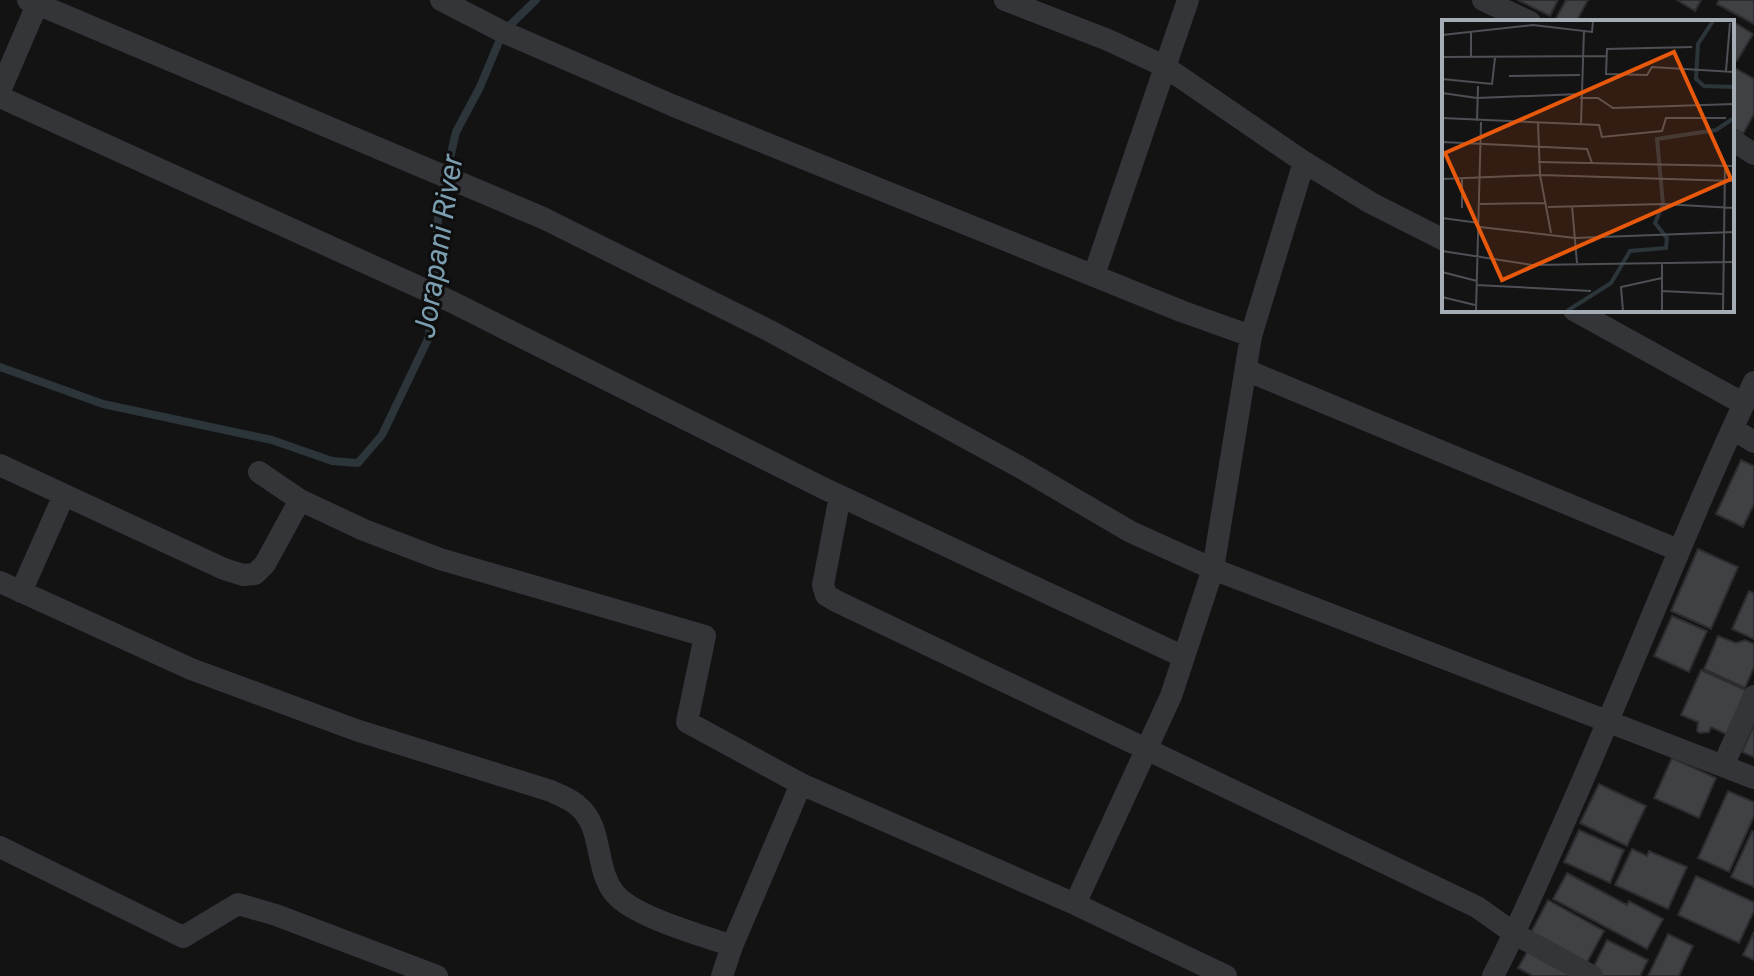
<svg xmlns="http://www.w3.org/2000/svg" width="1754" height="976" viewBox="0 0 1754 976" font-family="Roboto,sans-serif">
	<rect width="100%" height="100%" fill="#131314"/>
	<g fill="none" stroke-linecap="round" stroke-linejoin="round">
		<path stroke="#2b353a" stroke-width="8" d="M0 367 103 404 272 440 332 461 358 463 382 435 429 337 439 205 456 132 480 87 503 32 536 0"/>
	</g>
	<path fill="#3f4144" stroke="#2d2d30" stroke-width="2" d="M1518 0H1558L1550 16Z
		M1566 0H1588L1576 22H1554Z
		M1677 0H1701L1695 11Z
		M1719 0H1754V24L1717 4Z
		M1729 19 1753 34 1737 61 1732 58V22H1727Z
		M1735 68 1754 79V114L1743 134 1732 128V74Z
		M1741 460 1754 466V504L1743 527 1716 514Z
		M1698 549 1738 567 1711 629 1671 611Z
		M1749 591 1754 593V639L1732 629Z
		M1672 616 1707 631 1689 672 1654 656Z
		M1718 636 1736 643 1745 640 1754 644V667L1745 688 1704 669Z
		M1701 670 1748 691 1728 735 1711 727 1709 732 1700 733 1697 731 1698 722 1681 715Z
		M1754 725V757L1742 752Z
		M1672 758 1716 778 1699 818 1654 798Z
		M1599 784 1646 806 1627 846 1580 823Z
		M1728 791 1754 802V816L1729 872 1698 858Z
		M1579 830 1624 850 1610 883 1564 862Z
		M1752 831 1754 832V887L1731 877Z
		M1632 849 1647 856 1649 851 1687 867 1668 909 1615 885Z
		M1567 873 1627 905 1629 901 1663 919 1647 949 1553 899Z
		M1696 876 1754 902V911L1739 943 1678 915Z
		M1548 900 1604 931 1585 966 1529 936Z
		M1754 932V960L1743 955Z
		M1668 934 1693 946 1679 976H1648Z
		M1607 940 1648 960 1640 976H1599L1591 972Z
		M1530 947 1583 976H1533L1518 968Z"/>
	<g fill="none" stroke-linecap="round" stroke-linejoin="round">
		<path stroke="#343539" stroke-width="22" d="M28 0 543 218 770 331 1018 466 1131 532 1213 569 1754 778
			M441 0 501 31 674 106 1181 311 1251 336
			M1005 0 1108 40 1164 66 1304 162 1371 203 1444 240
			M1483 0 1530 22
			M0 91 39 0
			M0 97 452 302 823 488 1184 657
			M1732 140 1754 154
			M1094 275 1188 0
			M1574 310 1744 404
			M1246 370 1678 550
			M1733 429 1754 442
			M0 465 224 569 243 575 255 574 265 564 300 500 364 530 440 559 705 636 687 722 801 784 1075 904 1226 976
			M259 472 300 500
			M840 496 823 585 826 595 836 601 1477 907 1515 934 1592 976
			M0 582 191 669 356 730 551 791C559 795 571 799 578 806 605 828 593 871 617 896 638 918 702 935 732 946
			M21 592 64 495
			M1723 766 1754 696
			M0 847 183 937 238 904 276 915 437 976
			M1075 904 1171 696 1213 569 1251 336 1304 162
			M722 976 732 946 801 784
			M1493 976C1520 924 1543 870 1567 816 1631 672 1687 524 1754 382"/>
	</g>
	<g text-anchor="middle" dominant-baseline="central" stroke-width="6" stroke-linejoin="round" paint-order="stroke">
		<g font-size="30" font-style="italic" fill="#7b9fb0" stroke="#0e0e0f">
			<text transform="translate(438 246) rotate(-81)">Jorapani River</text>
		</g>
	</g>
	<g transform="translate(1442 20)">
		<rect width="292" height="292" fill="#131314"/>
		<path fill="none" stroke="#2b353a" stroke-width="4" d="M271 1 256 24 254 59 262 66 292 67M125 291 169 263 188 231 224 228 225 218 213 203 221 184 215 119 274 110 292 98"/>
		<path fill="none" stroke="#4d5054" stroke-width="2" d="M29 12V38M0 15 91 5 150 12 151 1M250 27 165 29 164 54 205 55 210 47 292 52M0 37 165 36M284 51 288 3M67 56 138 55M0 59 50 64 53 38M0 73 35 78 138 74M138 78H156L171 88 292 84M0 98 157 105 160 117 220 111 224 98H284M35 101 36 66M96 103 98 155 109 213M139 103 142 10M0 122 145 129 150 143M96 142 292 146M0 159 98 155 292 161M20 159V188M38 184 104 183M130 186 135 243M106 187 221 184 292 188M0 198 37 203M38 207 133 218 292 212M0 231 90 245 292 242M220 243V291M0 252 35 261M34 265 149 271M220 271 281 274M0 277 33 285M34 291 39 102M181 291 179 267 220 258M281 291 283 146"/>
		<path fill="#e8590c" fill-opacity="0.15" stroke="#e8590c" stroke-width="4" d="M232 32 289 159 60 260 3 133Z"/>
		<rect width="292" height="292" fill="none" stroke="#a4acb5" stroke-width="4"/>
	</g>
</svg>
